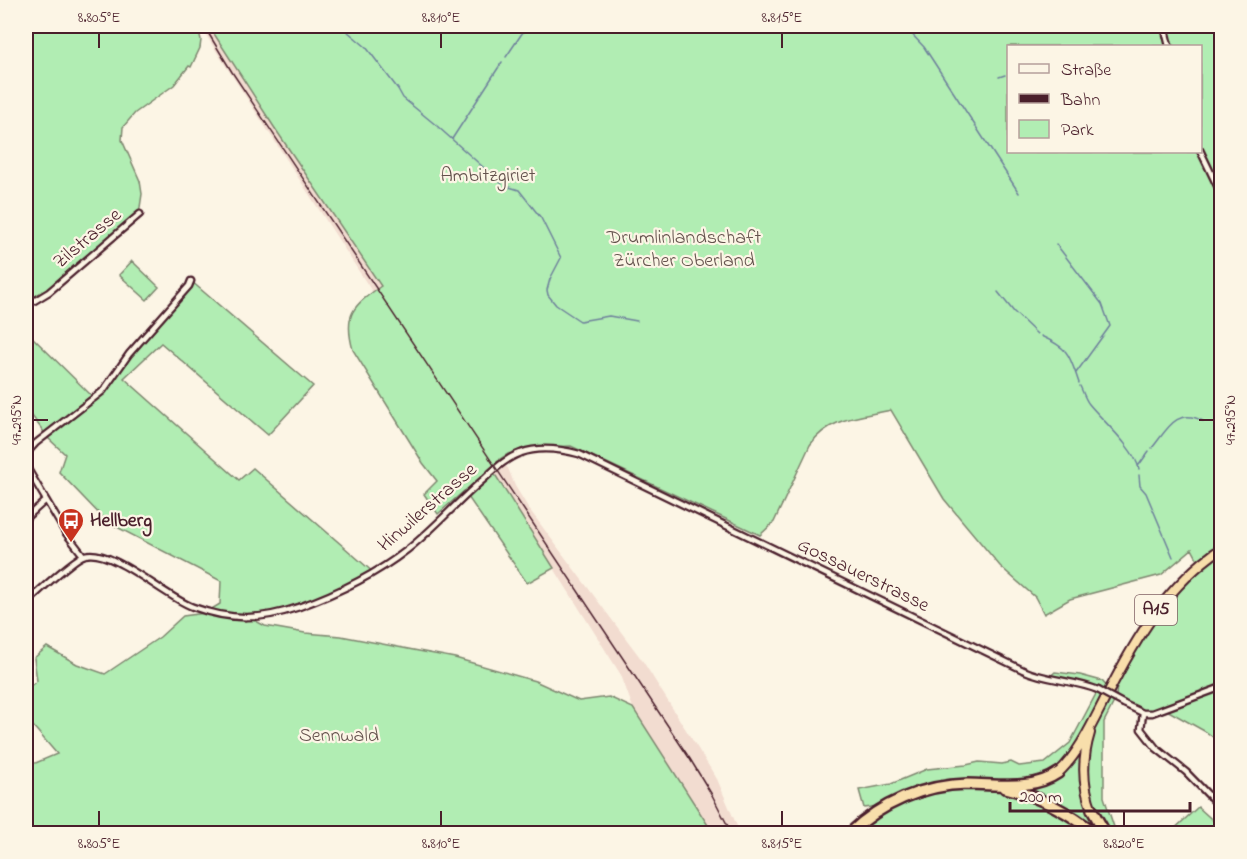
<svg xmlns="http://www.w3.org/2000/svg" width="1247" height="859" viewBox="0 0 1247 859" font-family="'Indie Flower',sans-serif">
	<rect width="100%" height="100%" fill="#fcf5e5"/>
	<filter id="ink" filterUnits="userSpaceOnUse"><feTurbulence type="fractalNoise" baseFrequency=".0167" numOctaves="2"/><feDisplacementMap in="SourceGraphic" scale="12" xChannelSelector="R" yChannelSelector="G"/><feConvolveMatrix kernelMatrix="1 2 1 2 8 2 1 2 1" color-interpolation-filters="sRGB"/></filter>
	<g filter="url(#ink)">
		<path fill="#f2dcd0" d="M200 26H213L281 138 386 293 399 299 501 464 508 468 515 486 529 509 642 660 717 779 740 833H713L633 708 621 675 496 476 489 472Z"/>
		<path fill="#b1edb3" stroke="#7e866f" stroke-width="1.5" fill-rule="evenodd" d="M26 26H198L201 40 200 48 191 67 189 66 174 85 135 113 123 127 122 140 140 181 142 194 139 214 48 290 26 303Z
			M209 26H1221V743L1206 732 1165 709 1143 713 1116 698 1104 722V797L1114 827 1120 833H857L871 821 897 804 864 808 859 790 891 784 927 769 966 765 979 762 1002 764 1011 762 1019 766 1045 763 1070 743 1098 690 1048 678 1055 672 1080 675 1102 681 1116 697C1116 653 1173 597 1200 564L1192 549 1161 575 1070 599 1044 614 1035 597 1000 566 944 499 891 410C861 417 829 417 810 445L774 522 760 535 571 446 532 448 508 454 500 459 501 464 498 461 488 470 496 476 554 568 527 583 464 491 438 514 424 494 437 481 423 463 353 350C343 314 353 306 381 286L274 127ZM1008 46H1200V152H1008Z
			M132 261 159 287 147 300 119 275Z
			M191 281 313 386 268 435 161 343 124 378 239 480 253 468 374 573 317 601 252 619 265 626 305 633 341 636 455 658 535 681 579 701 609 697 633 708 713 833H26V767L57 754 26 718V689L37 681 34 658 47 647 77 664 105 674 160 637 183 616 205 613 220 604 221 581 107 522 59 472 65 454 49 439 26 408V331L95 399Z
			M1198 807 1217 824 1221 822V833H1170Z"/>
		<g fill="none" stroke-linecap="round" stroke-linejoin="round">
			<path stroke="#6e809b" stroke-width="1.5" d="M341 26 366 47 398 89 403 98 437 126 502 184
				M904 26 924 47 1019 193
				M506 57 527 26
				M999 77 1005 75
				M452 139 502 62
				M506 186 519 190 541 218 561 258 550 279 547 290 548 295 556 305 580 321 609 316 637 321
				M1056 244 1102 304 1110 326 1076 373
				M998 292 1014 312 1037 334
				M1041 336C1070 349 1069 354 1079 383
				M1080 386C1083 392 1085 399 1089 404 1103 421 1135 449 1139 469
				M1152 448C1167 430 1176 407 1203 421
				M1139 465 1149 451
				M1139 475 1140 486 1146 493 1173 557"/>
			<defs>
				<path id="minor" d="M1164 26 1169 46
					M1200 150 1222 196
					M26 306 49 292 140 214
					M26 454 36 443 103 391 129 354 189 286 191 281
					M26 466 65 532 83 555
					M26 518 46 500
					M26 603C37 593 75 557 85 555 113 548 165 597 193 607 232 621 261 620 299 607 338 593 375 575 407 550 434 529 457 502 484 479 495 469 506 458 521 453 540 446 560 449 579 454L1023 670C1047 681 1074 680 1098 690
					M1124 704 1143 713H1152L1222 687
					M1143 713 1141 729 1156 748 1186 772 1222 809
					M1008 832 1021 831 1025 834"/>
				<path id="trunk" d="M1090 733C1082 759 1082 785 1092 810
					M1058 773C1079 754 1094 720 1107 695 1136 638 1167 585 1222 548"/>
				<path id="motorway" d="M1005 788C1038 796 1069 812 1096 834
					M1092 810 1106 834
					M849 834C881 803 923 785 967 784 998 784 1032 791 1058 773"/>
			</defs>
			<use href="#minor" stroke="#4a1f2b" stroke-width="9"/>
			<use href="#trunk" stroke="#4a1f2b" stroke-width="12"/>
			<use href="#motorway" stroke="#4a1f2b" stroke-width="14"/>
			<use href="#minor" stroke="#fcf5e5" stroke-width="4.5"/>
			<use href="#trunk" stroke="#f8deab" stroke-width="8"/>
			<use href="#motorway" stroke="#f8deab" stroke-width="9"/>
			<path stroke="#4a1f2b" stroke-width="1.5" d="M204 26 232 72 690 759 712 795 732 834"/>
			<defs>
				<path id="minor-bridge" d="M1098 690 1124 704"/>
			</defs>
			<use href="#minor-bridge" stroke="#4a1f2b" stroke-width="9" stroke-linecap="butt"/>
			<use href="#minor-bridge" stroke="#fcf5e5" stroke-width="4.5"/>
		</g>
	</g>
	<path fill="none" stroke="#4a1f2b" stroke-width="2" d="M99 33V48M441 33V48M782 33V48M33 420H48M1199 420H1214M99 811V826M441 811V826M782 811V826M1124 811V826"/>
	<defs>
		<symbol id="bus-pin" viewBox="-11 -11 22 30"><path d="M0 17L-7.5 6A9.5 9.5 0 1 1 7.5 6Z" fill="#c8321e" stroke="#fcf5e5"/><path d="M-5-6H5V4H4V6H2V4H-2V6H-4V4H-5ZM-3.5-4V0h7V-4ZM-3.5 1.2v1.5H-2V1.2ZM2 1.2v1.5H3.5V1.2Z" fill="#fff"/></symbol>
	</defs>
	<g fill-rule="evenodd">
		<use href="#bus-pin" x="56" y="506" width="30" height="40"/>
	</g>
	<g text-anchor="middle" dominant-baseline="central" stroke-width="4.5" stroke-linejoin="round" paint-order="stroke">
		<rect fill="#fcf5e5" stroke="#7f5f63" stroke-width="1.5" x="1135" y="595" width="42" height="30" rx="4.5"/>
		<g font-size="18" font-weight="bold" fill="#4a1f2b">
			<text x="1156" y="610">A15</text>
		</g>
		<g font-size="20" fill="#64524d" stroke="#fcf5e5">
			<text x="488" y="176">Ambitzgiriet</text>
			<text x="684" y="238">Drumlinlandschaft<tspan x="684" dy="23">Zürcher Oberland</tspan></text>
			<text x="339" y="736">Sennwald</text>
		</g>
		<g font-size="20" fill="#4a1f2b" stroke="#fcf5e5">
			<text transform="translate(88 239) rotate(-40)">Zilstrasse</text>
			<text transform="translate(428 508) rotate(-41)">Hinwilerstrasse</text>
			<text transform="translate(863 576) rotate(26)">Gossauerstrasse</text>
		</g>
		<g font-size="20" font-weight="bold" fill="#4a1f2b" stroke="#fcf5e5" text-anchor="start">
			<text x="90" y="521">Hellberg</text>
		</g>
	</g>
	<rect width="1247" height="859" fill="none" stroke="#fcf5e5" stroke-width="66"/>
	<rect x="1007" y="45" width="195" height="108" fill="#fcf5e5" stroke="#b59f9b" stroke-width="1.5"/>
	<rect x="1019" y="64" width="30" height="9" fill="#fcf5e5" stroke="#b59f9b" stroke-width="1.5"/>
	<text x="1061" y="75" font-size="18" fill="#4a1f2b">Straße</text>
	<rect x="1019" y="94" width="30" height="9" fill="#4a1f2b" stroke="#b59f9b" stroke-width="1.5"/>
	<text x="1061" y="105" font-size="18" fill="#4a1f2b">Bahn</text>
	<rect x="1019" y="120" width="30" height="18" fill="#b1edb3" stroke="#b59f9b" stroke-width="1.5"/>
	<text x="1061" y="135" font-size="18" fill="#4a1f2b">Park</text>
	<path d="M1010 802v9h180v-9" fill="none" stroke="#4a1f2b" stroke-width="3"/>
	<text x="1019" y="802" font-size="18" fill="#4a1f2b" stroke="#fcf5e5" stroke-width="4.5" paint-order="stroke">200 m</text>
	<rect x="33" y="33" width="1181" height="793" fill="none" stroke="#4a1f2b" stroke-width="2"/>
	<g font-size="15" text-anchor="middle" fill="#4a1f2b">
		<text x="99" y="22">8.805°E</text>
		<text x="441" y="22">8.810°E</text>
		<text x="782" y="22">8.815°E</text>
		<text transform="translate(16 420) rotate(-90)" y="5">47.295°N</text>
		<text transform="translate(1230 420) rotate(-90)" y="5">47.295°N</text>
		<text x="99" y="848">8.805°E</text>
		<text x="441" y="848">8.810°E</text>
		<text x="782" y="848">8.815°E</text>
		<text x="1124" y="848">8.820°E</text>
	</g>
</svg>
